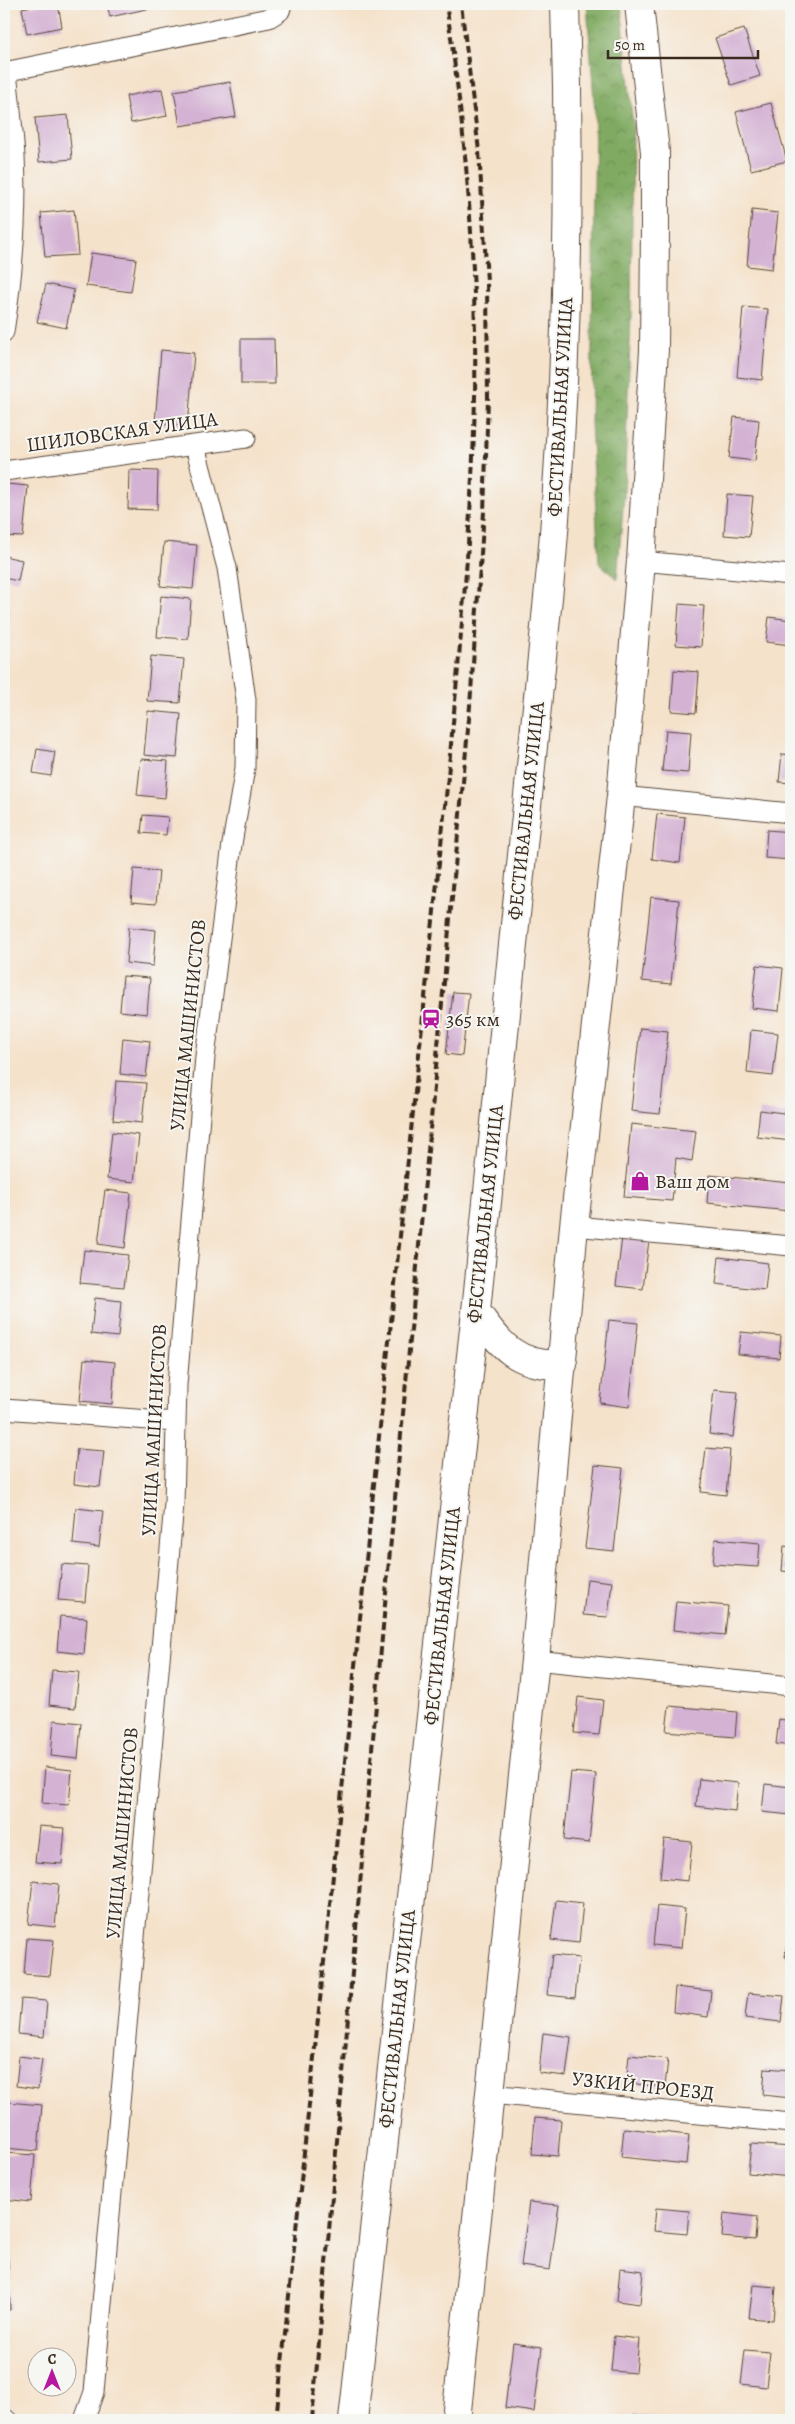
<svg xmlns="http://www.w3.org/2000/svg" width="795" height="2424" viewBox="0 0 795 2424" font-family="Alegreya,serif">
	<defs>
		<pattern id="forest-crowns" width="20" height="18" patternUnits="userSpaceOnUse" patternTransform="scale(1.25)"><rect width="20" height="18" fill="#80aa62"/><path d="M2 6a3 3 0 1 1 6 0M12 15a3 3 0 1 1 6 0" fill="none" stroke="#6a8b50"/></pattern>
	</defs>
	<rect width="100%" height="100%" fill="#f6f6f2"/>
	<filter id="ink" filterUnits="userSpaceOnUse"><feTurbulence type="fractalNoise" baseFrequency=".02" numOctaves="2"/><feDisplacementMap in="SourceGraphic" scale="10" xChannelSelector="R" yChannelSelector="G"/><feConvolveMatrix kernelMatrix="1 2 1 2 8 2 1 2 1" color-interpolation-filters="sRGB"/></filter>
	<filter id="wash" filterUnits="userSpaceOnUse"><feTurbulence type="fractalNoise" baseFrequency=".0096" numOctaves="4" result="noise"/><feDisplacementMap in="SourceGraphic" scale="20" xChannelSelector="R" yChannelSelector="G"/><feGaussianBlur stdDeviation="1.12" result="paint"/><feColorMatrix in="noise" values="0 0 0 0 0 0 0 0 0 0 0 0 0 0 0 0 0 1.4 0 .05"/><feComposite in="paint" operator="in"/></filter>
	<g filter="url(#wash)">
		<rect width="100%" height="100%" fill="#f5e2cb"/>
		<path fill="url(#forest-crowns)" stroke="#5e6a40" d="M587 4H621L633 126 631 316 624 496 617 579 599 563 591 423 595 113Z"/>
		<g id="blocks">
			<path fill="#d4b2d4" d="M44 4H58L62 27 27 34 22 8Z
				M107 4H150L151 8 110 17Z
				M744 29 760 76 731 85 715 38Z
				M230 82 236 117 180 126 174 91Z
				M162 89 167 116 131 123 126 96Z
				M771 103 787 161 751 170 736 112Z
				M68 115 72 159 39 162 35 118Z
				M74 210 78 255 45 257 41 213Z
				M752 210 778 213 772 269 747 266Z
				M91 253 136 259 131 292 86 286Z
				M46 284 74 290 66 328 37 322Z
				M743 307 768 309 762 380 737 377Z
				M241 339H274L275 384H241Z
				M161 350 194 353 188 426 155 423Z
				M734 417 759 420 755 461 729 458Z
				M129 470 158 471 157 510 128 509Z
				M7 484 28 486 23 537 4 536Z
				M727 494 753 496 749 537 724 535Z
				M164 542 197 545 193 589 160 586Z
				M4 556 22 560 18 581 4 578Z
				M161 596 191 599 188 639 157 637Z
				M679 604 704 606 701 647 676 645Z
				M4 610 10 611 7 632H4Z
				M769 617 791 620V645L766 642Z
				M151 656 184 659 180 703 147 701Z
				M674 670 699 672 696 713 671 711Z
				M148 711 181 714 177 758 144 755Z
				M666 730 691 732 688 773 662 771Z
				M37 749 55 752 51 776 33 773Z
				M782 754 791 755V783L779 782Z
				M141 759 168 761 165 798 137 795Z
				M657 814 685 817 680 863 652 859Z
				M143 815 168 817 166 835 141 833Z
				M767 830 791 832V860L765 858Z
				M134 869 159 871 156 904 131 902Z
				M651 897 679 900 671 984 642 981Z
				M129 927 156 930 153 966 126 963Z
				M757 965 783 968 779 1011 752 1008Z
				M123 976 150 978 147 1014 120 1011Z
				M453 992 469 993 462 1056 446 1054Z
				M640 1028 668 1031 660 1114 631 1111Z
				M751 1030 778 1033 773 1076 747 1073Z
				M123 1038 150 1041 146 1077 120 1074Z
				M116 1081 146 1083 142 1123 113 1120Z
				M760 1110 791 1114V1141L757 1137Z
				M631 1124 696 1131 692 1161 676 1158 672 1201 624 1197Z
				M112 1132 139 1135 134 1182 107 1179Z
				M709 1175 791 1183 790 1211 707 1203Z
				M105 1190 131 1193 125 1248 98 1244Z
				M622 1237 649 1240 643 1289 616 1286Z
				M84 1250 128 1255 124 1287 80 1283Z
				M719 1257 768 1263 765 1290 716 1284Z
				M95 1298 121 1301 118 1337 91 1334Z
				M609 1320 638 1323 629 1407 600 1403Z
				M741 1332 781 1336 779 1358 738 1354Z
				M84 1359 115 1362 112 1404 80 1401Z
				M714 1390 738 1392 733 1437 709 1434Z
				M706 1448 730 1450 726 1495 701 1492Z
				M77 1449 104 1451 100 1487 74 1484Z
				M595 1465 623 1468 614 1551 585 1548Z
				M76 1508 103 1511 99 1547 73 1544Z
				M715 1539 760 1543 758 1567 713 1564Z
				M784 1546 791 1547V1572L782 1571Z
				M62 1564 88 1566 85 1602 58 1600Z
				M587 1579 612 1582 608 1617 583 1615Z
				M676 1601 728 1606 725 1635 673 1630Z
				M60 1616 87 1618 84 1654 57 1651Z
				M52 1670 79 1672 75 1708 49 1705Z
				M578 1697 603 1700 599 1735 574 1733Z
				M669 1706 737 1712 735 1737 666 1731Z
				M779 1719 791 1721V1746L776 1744Z
				M54 1720 81 1723 78 1759 51 1756Z
				M45 1767 72 1770 69 1805 42 1803Z
				M571 1772 596 1774 589 1843 564 1840Z
				M699 1779 738 1783 735 1811 696 1806Z
				M765 1784 791 1787V1815L762 1812Z
				M39 1826 65 1828 62 1864 35 1862Z
				M664 1839 692 1842 688 1881 660 1878Z
				M33 1881 59 1884 55 1927 28 1924Z
				M556 1900 583 1903 579 1943 551 1940Z
				M657 1906 685 1909 681 1948 653 1945Z
				M790 1918H791V1958L785 1957Z
				M27 1938 54 1940 50 1976 24 1974Z
				M552 1955 579 1958 575 1998 547 1995Z
				M675 1987 711 1991 708 2017 673 2012Z
				M748 1993 784 1996 781 2022 745 2018Z
				M21 1999 47 2001 44 2037 18 2034Z
				M543 2033 571 2037 566 2076 539 2073Z
				M629 2055 668 2059 665 2087 626 2083Z
				M19 2056 42 2059 38 2089 16 2086Z
				M765 2068 791 2070V2098L763 2095Z
				M7 2102 42 2105 38 2151 4 2148Z
				M535 2118 561 2120 558 2156 532 2154Z
				M624 2128 689 2135 686 2164 621 2157Z
				M751 2144 791 2147V2177L748 2173Z
				M4 2153 35 2155 31 2202 4 2199Z
				M529 2202 559 2205 550 2270 521 2266Z
				M656 2208 689 2211 687 2234 654 2231Z
				M724 2213 757 2217 755 2240 722 2237Z
				M8 2259 10 2310H4V2260Z
				M620 2268 643 2271 640 2304 617 2301Z
				M753 2285 776 2287 773 2320 749 2318Z
				M614 2336 639 2339 636 2373 611 2371Z
				M513 2343 542 2347 534 2412 505 2408Z
				M745 2350 770 2352 766 2387 741 2384Z
				M634 2415 665 2419V2420H633Z"/>
		</g>
	</g>
	<g filter="url(#ink)">
		<use href="#blocks" fill-opacity="0" stroke="#574638" stroke-width="1"/>
		<g fill="none" stroke-linecap="round" stroke-linejoin="round">
			<defs>
				<path id="minor" d="M4 72 269 18 280 11 282 4
					M4 332C13 274 18 215 15 156 13 128 10 100 7 72
					M4 471 246 438
					M641 561 791 575
					M621 796 791 813
					M574 1226 791 1246
					M4 1409 175 1422
					M535 1660 791 1686
					M490 2094 791 2123
					M4 2418 7 2420
					M84 2420 94 2392 174 1504 177 1385 205 1057 232 844 245 768 246 700 227 568 195 446"/>
				<path id="primary" d="M476 1311C499 1345 519 1368 563 1364
					M353 2420 476 1311 552 558C567 374 571 188 565 4
					M456 2420 535 1660 574 1226 621 796 641 561 654 350 655 227V152L639 4"/>
			</defs>
			<use href="#minor" stroke="#574638" stroke-width="21"/>
			<use href="#primary" stroke="#574638" stroke-width="30"/>
			<use href="#minor" stroke="#fff" stroke-width="19"/>
			<use href="#primary" stroke="#fff" stroke-width="28"/>
			<path stroke="#3b2a1e" stroke-width="4" stroke-dasharray="8 4" stroke-linecap="butt" d="M276 2420 447 787C459 658 472 528 475 397 477 266 466 133 446 4
				M312 2420 387 1582 469 719 484 512 488 399 487 281 479 151 461 4"/>
		</g>
	</g>
	<defs>
		<symbol id="station-bare" viewBox="-9 -9 18 18"><path d="M-3-6H3Q5-6 5-4V2Q5 4 3 4L4.5 6H3L1.5 4h-3L-3 6H-4.5L-3 4Q-5 4-5 2V-4Q-5-6-3-6ZM-3.5-4v3h7v-3ZM-3.5 1v1.5H-2V1ZM2 1v1.5H3.5V1Z" fill="#b5179e" stroke="#f6f6f2" stroke-width="2.5" paint-order="stroke"/></symbol>
		<symbol id="shop-bare" viewBox="-9 -9 18 18"><path d="M-5-2.5h2.3a2.7 3.5 0 0 1 5.4 0H5L5.5 6h-11ZM-1.5-2.5h3a1.5 2.3 0 0 0-3 0Z" fill="#b5179e" stroke="#f6f6f2" stroke-width="2.5" paint-order="stroke"/></symbol>
	</defs>
	<g fill-rule="evenodd">
		<use href="#station-bare" x="417" y="1005" width="28" height="28"/>
		<use href="#shop-bare" x="626" y="1167" width="28" height="28"/>
	</g>
	<g text-anchor="middle" dominant-baseline="central" stroke-width="4" stroke-linejoin="round" paint-order="stroke">
		<g font-size="20" fill="#3b2a1e" stroke="#f6f6f2">
			<text transform="translate(560 407) rotate(-87)">ФЕСТИВАЛЬНАЯ УЛИЦА</text>
			<text transform="translate(122 432) rotate(-8)">ШИЛОВСКАЯ УЛИЦА</text>
			<text transform="translate(526 811) rotate(-84)">ФЕСТИВАЛЬНАЯ УЛИЦА</text>
			<text transform="translate(188 1025) rotate(-84)">УЛИЦА МАШИНИСТОВ</text>
			<text transform="translate(485 1214) rotate(-84)">ФЕСТИВАЛЬНАЯ УЛИЦА</text>
			<text transform="translate(154 1430) rotate(-87)">УЛИЦА МАШИНИСТОВ</text>
			<text transform="translate(442 1616) rotate(-84)">ФЕСТИВАЛЬНАЯ УЛИЦА</text>
			<text transform="translate(122 1833) rotate(-85)">УЛИЦА МАШИНИСТОВ</text>
			<text transform="translate(397 2019) rotate(-84)">ФЕСТИВАЛЬНАЯ УЛИЦА</text>
			<text transform="translate(643 2086) rotate(6)">УЗКИЙ ПРОЕЗД</text>
		</g>
		<g font-size="20" fill="#3b2a1e" stroke="#f6f6f2" text-anchor="start">
			<text x="446" y="1019">365 км</text>
			<text x="655" y="1181">Ваш дом</text>
		</g>
	</g>
	<rect width="795" height="2424" fill="none" stroke="#f6f6f2" stroke-width="20"/>
	<g transform="translate(52 2372)"><circle r="24" fill="#f6f6f2" stroke="#aba49d"/>
	<path d="M0-4L9 19L0 12L-9 19Z" fill="#b5179e"/>
	<text y="-8" font-size="14" font-weight="bold" text-anchor="middle" fill="#3b2a1e">С</text>
	</g>
	<path d="M608 50v8h150v-8" fill="none" stroke="#3b2a1e" stroke-width="2.5"/>
	<text x="615" y="50" font-size="15" fill="#3b2a1e" stroke="#f6f6f2" stroke-width="4" paint-order="stroke">50 m</text>
</svg>
